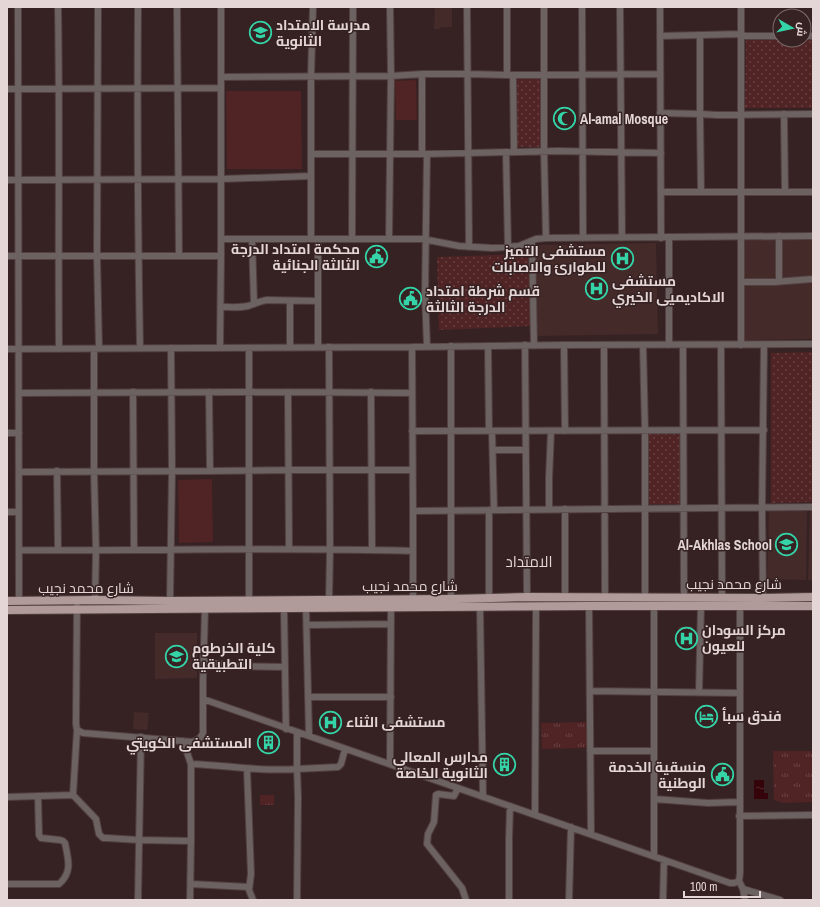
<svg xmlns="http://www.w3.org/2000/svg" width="820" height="907" viewBox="0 0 820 907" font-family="'Archivo Narrow',Cairo,sans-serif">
	<defs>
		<pattern id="grass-tufts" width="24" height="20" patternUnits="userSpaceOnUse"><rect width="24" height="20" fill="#502325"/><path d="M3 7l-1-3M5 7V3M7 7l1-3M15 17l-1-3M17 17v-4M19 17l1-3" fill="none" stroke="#694244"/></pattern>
		<pattern id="park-dots" width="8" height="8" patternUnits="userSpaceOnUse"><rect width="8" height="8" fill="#502325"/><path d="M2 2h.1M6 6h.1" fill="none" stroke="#694244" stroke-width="1.8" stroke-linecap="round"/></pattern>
		<pattern id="water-ripples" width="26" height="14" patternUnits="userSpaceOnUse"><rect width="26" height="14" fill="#34040a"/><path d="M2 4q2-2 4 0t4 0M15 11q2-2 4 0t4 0" fill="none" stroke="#51282d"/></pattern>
	</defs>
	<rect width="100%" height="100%" fill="#362222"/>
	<path fill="#452a2a" d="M435 7H452V27H441L440 29H434Z
		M813 239V339L744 340V240Z
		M656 243 658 334 537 336 535 245Z
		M807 510 806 580 767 579 769 511Z
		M810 510H813V580H808Z
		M692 626 693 649H680L678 627Z
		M155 633H197V678L155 679Z
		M134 712 149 713 147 730 133 729Z"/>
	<path fill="url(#grass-tufts)" d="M587 722V748L542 749 541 723Z
		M773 751H813V802L783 803 774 800Z
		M260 795H274V805H260Z"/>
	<path fill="url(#park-dots)" d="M780 38V40H804V38H813V108H745L746 39Z
		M515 79H542L543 147H515Z
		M528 254 531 326 439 330 437 257Z
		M813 352V502L771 503V353Z
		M648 433H680L682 504H649Z"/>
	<path fill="#502325" d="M416 80 417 120H396L395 81Z
		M226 91H301L302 169H227Z
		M212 479 213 542 179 543 178 480Z"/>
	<path fill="url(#water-ripples)" d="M754 780H764V793H768V799H754Z"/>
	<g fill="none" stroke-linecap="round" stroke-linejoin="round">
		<defs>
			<path id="minor" d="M18 7 19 601
				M58 7C60 121 58 235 59 349
				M98 7 97 256 99 349
				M138 7C137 121 138 235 140 348
				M177 7 179 256
				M467 7 469 247
				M544 7V151L546 238
				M582 7 583 238
				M620 7 622 238
				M660 7 661 238
				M700 35V114L701 192
				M660 36 742 34
				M742 36H780
				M804 36H813
				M422 74V154
				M507 75V7
				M513 75 514 152
				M221 77 391 76 422 74H467L507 75 660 74
				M7 89 221 88
				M660 113 700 114 717 115 813 114
				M784 114 785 192
				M506 152 508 248
				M311 154H427L557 151 661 153
				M7 180 221 179 311 176
				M661 192H813
				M779 236V282
				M221 239H423L459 246 492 248 519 246 536 239 546 238 813 236
				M252 239 254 304
				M311 239V76L313 7
				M352 239 353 7
				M389 239 391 76 390 7
				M532 241 534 345
				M7 256H221
				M741 282H774L813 279
				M221 307C229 307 239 308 248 306 254 304 260 301 267 300L318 301
				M525 345 527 597
				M564 345 565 431
				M604 345 605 597
				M643 345 645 430V597
				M669 345V238
				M683 345 684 597
				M721 345 722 597
				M741 345V7
				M427 346 425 293 427 154
				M451 346V599
				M488 346 489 431
				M290 347V301
				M318 347V239
				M412 347 413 511V603
				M220 348 221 256V7
				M249 348V600
				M7 349 412 347 564 345 813 344
				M94 349V471L96 550 95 600
				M133 392 134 550
				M209 392 210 471
				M288 392 289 549
				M371 392 372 550
				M19 393 288 392 412 393
				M412 431 764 430
				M492 431 494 510
				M7 433H19
				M493 450H526
				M57 471 58 550
				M19 472 210 471 289 470H412
				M549 509V478L551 431
				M565 509V597
				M489 510V599
				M413 511 813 507
				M7 512H19
				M19 550C151 551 282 547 413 551
				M763 598 762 508 764 345
				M329 600 330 550 329 347
				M170 601 172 471 171 348
				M77 606 76 724 77 730 83 733 193 742 200 738 203 733V680L205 608
				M589 606 591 834
				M480 607 483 797
				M740 607V873L739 881 743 889 745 900
				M284 608 286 729
				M306 608 309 736
				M307 625 391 624
				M203 662 231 666 285 667
				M590 691 739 693
				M699 692 701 606
				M308 697H391
				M203 699 730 883H734L739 881
				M77 730 73 795 96 819 99 834 103 838H107L139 840 191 841
				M297 732V769L338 767 341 764 345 749
				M183 741 191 764V841L190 900
				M590 751H653
				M191 764C226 765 261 772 297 769L298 797 297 900
				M390 764 391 607
				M247 769 251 874 249 890 253 900
				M458 788 454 796 438 794 436 795 434 822 428 834 427 844 462 888 466 900
				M7 797 73 795
				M654 799 708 803 739 802
				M535 814 536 607
				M739 816 813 815
				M654 856V607
				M7 884H59C73 872 68 859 65 843L63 841 60 840 41 838 39 835 38 796
				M191 884 249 887
				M743 889 780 900
				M138 900 141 737
				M509 900V839L510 806
				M569 900 571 827
				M663 900 664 860"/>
			<path id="major" d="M7 601 95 600 170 601 451 599 527 597 763 598 813 597
				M7 610 589 606H813"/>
		</defs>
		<use href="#minor" stroke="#523f3f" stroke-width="8"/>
		<use href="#major" stroke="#523f3f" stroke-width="10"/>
		<use href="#minor" stroke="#6c6261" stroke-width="6"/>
		<use href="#major" stroke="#b09a9a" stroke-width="8"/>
	</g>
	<defs>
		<symbol id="school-ring" viewBox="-11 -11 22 22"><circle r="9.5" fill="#362222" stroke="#34d4a8" stroke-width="1.5"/><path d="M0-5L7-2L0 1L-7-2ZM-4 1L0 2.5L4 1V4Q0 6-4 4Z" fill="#34d4a8"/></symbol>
		<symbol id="mosque-ring" viewBox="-11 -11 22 22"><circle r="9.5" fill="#362222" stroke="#34d4a8" stroke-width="1.5"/><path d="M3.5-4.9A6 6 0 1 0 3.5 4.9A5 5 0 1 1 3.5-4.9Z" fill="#34d4a8"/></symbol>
		<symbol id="civic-ring" viewBox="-11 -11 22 22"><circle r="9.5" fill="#362222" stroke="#34d4a8" stroke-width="1.5"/><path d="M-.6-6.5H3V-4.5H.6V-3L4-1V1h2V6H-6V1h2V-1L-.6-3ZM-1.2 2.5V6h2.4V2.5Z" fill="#34d4a8"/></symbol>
		<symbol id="hospital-ring" viewBox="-11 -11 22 22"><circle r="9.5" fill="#362222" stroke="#34d4a8" stroke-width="1.5"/><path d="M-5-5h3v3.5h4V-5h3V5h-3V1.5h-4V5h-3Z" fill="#34d4a8"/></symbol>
		<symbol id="university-ring" viewBox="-11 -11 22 22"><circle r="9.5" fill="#362222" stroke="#34d4a8" stroke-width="1.5"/><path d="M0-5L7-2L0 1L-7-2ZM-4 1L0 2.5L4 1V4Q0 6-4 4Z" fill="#34d4a8"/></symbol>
		<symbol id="hotel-ring" viewBox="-11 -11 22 22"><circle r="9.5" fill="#362222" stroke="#34d4a8" stroke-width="1.5"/><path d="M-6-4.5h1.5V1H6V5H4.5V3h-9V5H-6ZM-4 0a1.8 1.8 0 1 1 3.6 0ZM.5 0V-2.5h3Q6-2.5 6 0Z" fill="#34d4a8"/></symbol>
		<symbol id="building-ring" viewBox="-11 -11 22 22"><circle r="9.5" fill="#362222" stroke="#34d4a8" stroke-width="1.5"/><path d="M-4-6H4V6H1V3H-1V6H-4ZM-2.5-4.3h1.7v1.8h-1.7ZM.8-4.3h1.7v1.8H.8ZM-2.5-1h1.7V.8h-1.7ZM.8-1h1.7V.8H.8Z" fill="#34d4a8"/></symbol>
	</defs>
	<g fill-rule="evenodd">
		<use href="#school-ring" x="248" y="20" width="25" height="25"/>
		<use href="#mosque-ring" x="552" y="106" width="25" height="25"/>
		<use href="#civic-ring" x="364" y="244" width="25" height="25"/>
		<use href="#hospital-ring" x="610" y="246" width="25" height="25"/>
		<use href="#hospital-ring" x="584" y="276" width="25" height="25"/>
		<use href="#civic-ring" x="398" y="286" width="25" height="25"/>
		<use href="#school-ring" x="774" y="532" width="25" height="25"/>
		<use href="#hospital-ring" x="674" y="626" width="25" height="25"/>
		<use href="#university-ring" x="164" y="644" width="25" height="25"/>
		<use href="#hotel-ring" x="694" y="704" width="25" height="25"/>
		<use href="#hospital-ring" x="318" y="710" width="25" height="25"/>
		<use href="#building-ring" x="256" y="730" width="25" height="25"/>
		<use href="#building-ring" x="492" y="752" width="25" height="25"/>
		<use href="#civic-ring" x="710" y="762" width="25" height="25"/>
	</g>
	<g text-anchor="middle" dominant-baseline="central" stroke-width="3" stroke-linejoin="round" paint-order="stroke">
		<g font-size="14" font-weight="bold" fill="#e4d6d6" stroke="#362222" text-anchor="start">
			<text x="276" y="25">مدرسة الامتداد<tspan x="276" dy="16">الثانوية</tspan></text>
			<text x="580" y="119">Al-amal Mosque</text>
			<text x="360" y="249" text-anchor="end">محكمة امتداد الدرجة<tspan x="360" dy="16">الثالثة الجنائية</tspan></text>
			<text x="606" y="251" text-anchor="end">مستشفى التميز<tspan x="606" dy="16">للطوارئ والاصابات</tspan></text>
			<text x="612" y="281">مستشفى<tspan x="612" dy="16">الاكاديميى الخيري</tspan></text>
			<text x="426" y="291">قسم شرطة امتداد<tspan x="426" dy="16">الدرجة الثالثة</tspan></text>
			<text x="772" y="545" text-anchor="end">Al-Akhlas School</text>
			<text x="702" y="630">مركز السودان<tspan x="702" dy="16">للعيون</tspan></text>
			<text x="192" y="648">كلية الخرطوم<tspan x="192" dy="16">التطبيقية</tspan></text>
			<text x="722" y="716">فندق سبأ</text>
			<text x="346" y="722">مستشفى الثناء</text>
			<text x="252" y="743" text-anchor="end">المستشفى الكويتي</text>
			<text x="488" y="757" text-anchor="end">مدارس المعالي<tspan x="488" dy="16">الثانوية الخاصة</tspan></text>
			<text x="706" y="767" text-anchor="end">منسقية الخدمة<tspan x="706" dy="16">الوطنية</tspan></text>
		</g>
		<g font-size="14" fill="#e4d6d6" stroke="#362222">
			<text x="734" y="584">شارع محمد نجيب</text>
			<text x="410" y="586">شارع محمد نجيب</text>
			<text x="86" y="588">شارع محمد نجيب</text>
		</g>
		<g font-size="15" fill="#e4d6d6" stroke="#362222">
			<text x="529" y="561">الامتداد</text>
		</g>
	</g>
	<rect width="820" height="907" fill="none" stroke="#e4d6d6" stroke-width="16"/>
	<g transform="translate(792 28) rotate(99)"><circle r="19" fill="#362222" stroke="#7c6a6a"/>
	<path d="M0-3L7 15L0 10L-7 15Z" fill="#34d4a8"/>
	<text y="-6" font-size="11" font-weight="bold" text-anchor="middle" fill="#e4d6d6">ش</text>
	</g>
	<path d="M684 891v6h76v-6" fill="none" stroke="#e4d6d6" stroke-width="2"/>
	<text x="690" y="891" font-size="12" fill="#e4d6d6" stroke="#362222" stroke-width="3" paint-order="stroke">100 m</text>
</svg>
